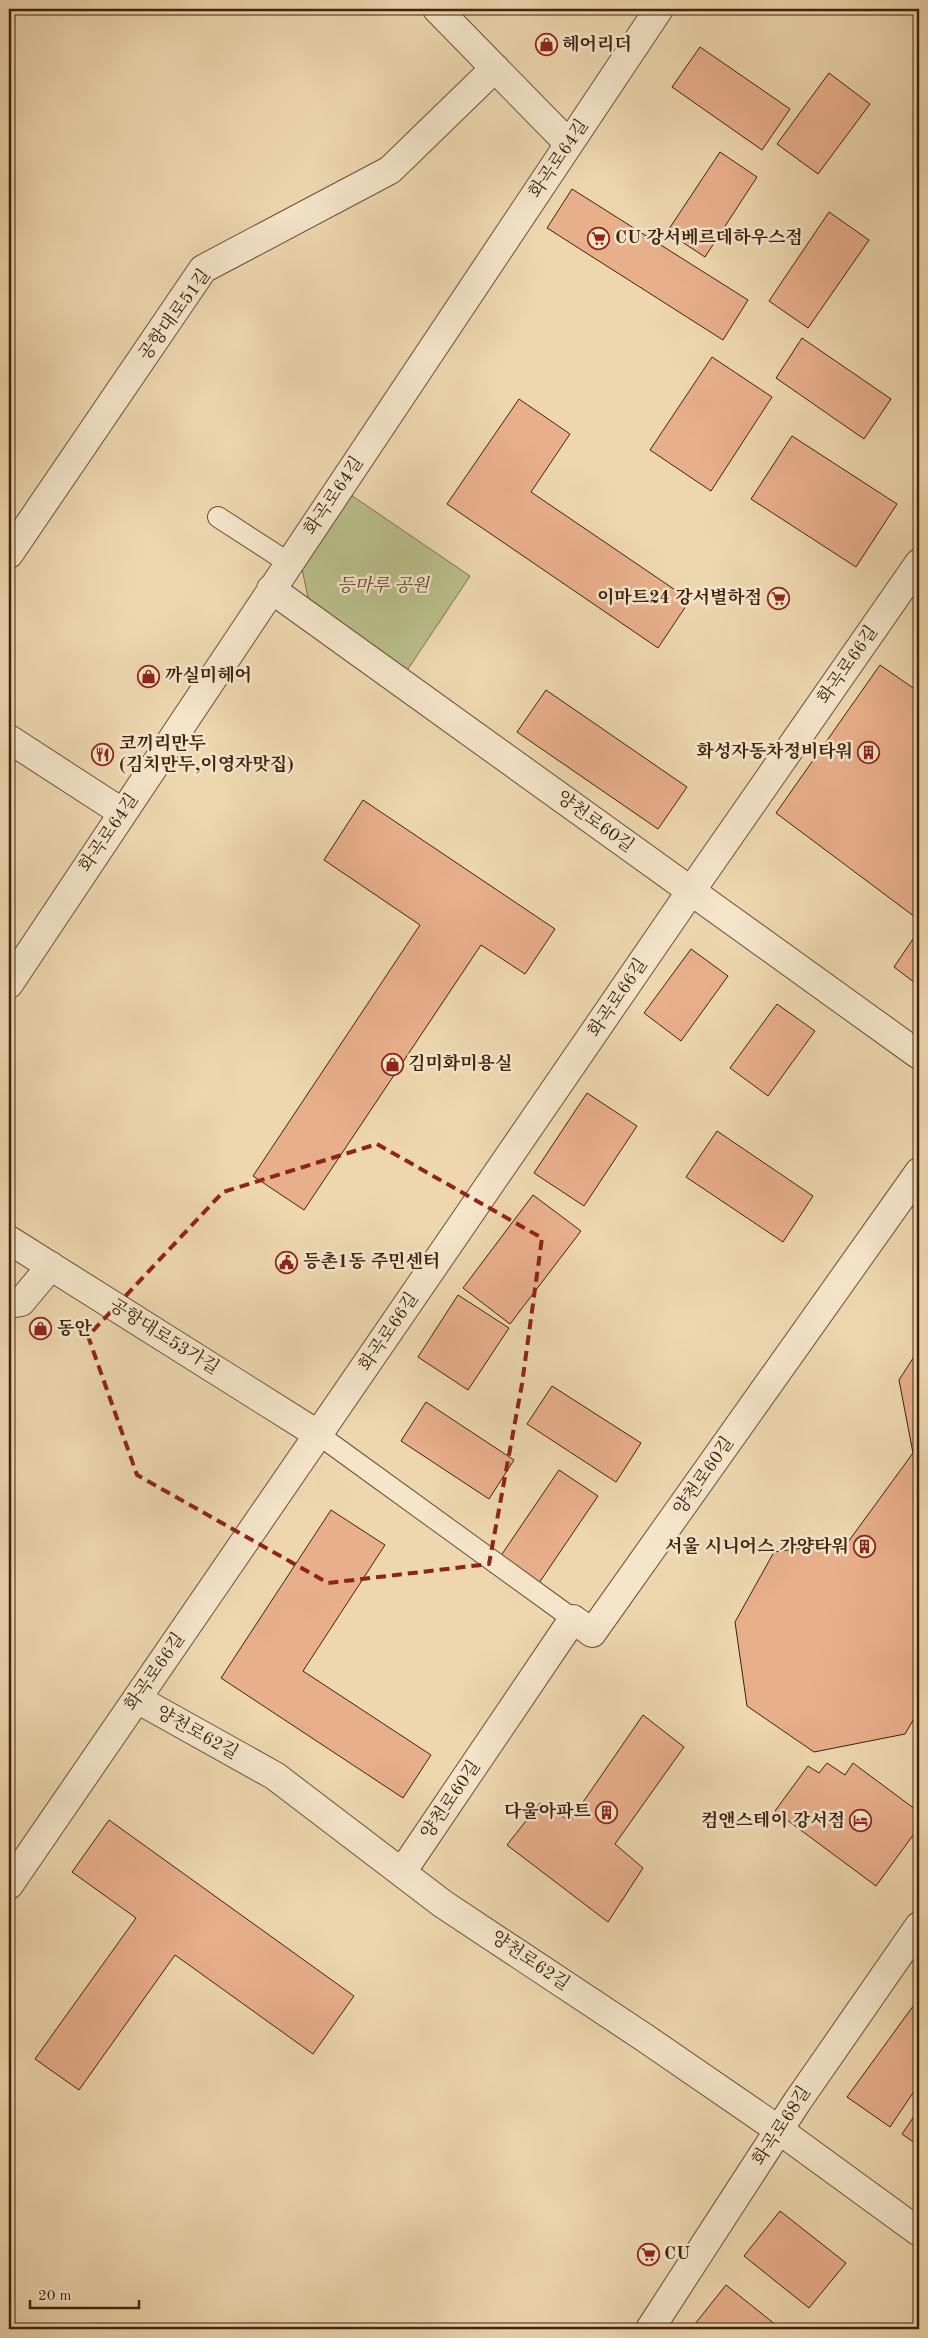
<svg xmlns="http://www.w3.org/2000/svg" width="928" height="2338" viewBox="0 0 928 2338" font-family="'Old Standard TT','Noto Serif KR',serif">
	<rect width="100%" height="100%" fill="#eed7af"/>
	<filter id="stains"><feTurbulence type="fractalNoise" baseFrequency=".004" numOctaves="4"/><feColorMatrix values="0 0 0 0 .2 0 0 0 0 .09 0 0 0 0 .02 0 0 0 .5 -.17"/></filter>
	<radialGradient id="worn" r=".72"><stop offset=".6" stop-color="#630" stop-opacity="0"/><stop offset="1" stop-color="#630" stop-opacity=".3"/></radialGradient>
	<path fill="#b9be8a" stroke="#7c704c" d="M351 495 470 576 406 672 310 607 302 569Z"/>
	<path fill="#e8af8b" stroke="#40220e" d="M700 47 790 109 762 150 672 87Z
		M829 73 870 104 818 174 777 144Z
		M720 152 757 177 705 257 667 232Z
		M572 189 748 300 723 340 547 228Z
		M829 212 869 240 808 328 769 301Z
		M802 338 891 399 864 439 776 378Z
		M712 357 772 397 711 491 650 450Z
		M519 399 570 434 531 492 690 600 658 648 447 504Z
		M792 436 897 504 856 567 751 499Z
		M880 665 919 692V911L915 917 776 813Z
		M546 690 687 787 658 829 517 732Z
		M363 800 555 929 525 974 481 945 304 1210 253 1176 420 925 324 860Z
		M919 930V986L894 967Z
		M691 949 728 976 681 1041 644 1013Z
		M777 1004 815 1031 768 1096 730 1068Z
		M587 1093 637 1126 584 1206 534 1173Z
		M717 1131 813 1196 783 1242 686 1177Z
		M533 1195 581 1231 510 1324 463 1288Z
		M458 1295 509 1328 468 1390 418 1357Z
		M919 1349V1710L905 1734 814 1752 747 1706 735 1622 774 1552 848 1542 913 1453 899 1380Z
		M552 1386 641 1443 616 1482 527 1424Z
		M426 1402 514 1460 489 1499 401 1441Z
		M559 1470 598 1496 539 1583 500 1557Z
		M331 1510 385 1545 303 1671 431 1755 403 1798 221 1678Z
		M643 1715 684 1747 615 1844 643 1868 608 1922 507 1845 540 1803 570 1821Z
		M827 1763 845 1775 853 1763 919 1812V1827L876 1886 775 1811 808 1766 819 1773Z
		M109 1820 354 1996 313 2054 175 1955 79 2090 35 2059 136 1918 72 1872Z
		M919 1998V2084L890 2127 847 2097Z
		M919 2109V2146L902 2134Z
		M780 2211 846 2263 809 2308 744 2256Z
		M726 2285 781 2329H691Z"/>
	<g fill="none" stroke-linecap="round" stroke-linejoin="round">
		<defs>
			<path id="service" d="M218 517 289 563
				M319 1435 573 1619"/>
			<path id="minor" d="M437 9 569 144
				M9 554 203 269 390 170 495 68
				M271 589 919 1055
				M9 739 123 813
				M9 984 659 9
				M9 1240 319 1435
				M9 1304 21 1302 51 1266
				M137 1699 275 1776 443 1904 645 2038 779 2130 919 2232
				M402 1872 573 1619 592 1633 919 1172
				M9 1885 691 891 919 563
				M650 2329 797 2102 919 1926"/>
		</defs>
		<use href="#service" stroke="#6c4f36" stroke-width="22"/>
		<use href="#minor" stroke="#6c4f36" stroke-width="30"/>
		<use href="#service" stroke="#f4e5cb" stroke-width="20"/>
		<use href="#minor" stroke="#f4e5cb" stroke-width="28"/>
	</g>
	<path fill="none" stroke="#8f2418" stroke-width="4" stroke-dasharray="10 6" stroke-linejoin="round" d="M377 1144 542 1238 522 1384 489 1564 328 1583 137 1475 88 1336 223 1192Z"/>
	<defs>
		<symbol id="shop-ring" viewBox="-11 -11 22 22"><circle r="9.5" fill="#f4e5cb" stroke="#8f2418" stroke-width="1.5"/><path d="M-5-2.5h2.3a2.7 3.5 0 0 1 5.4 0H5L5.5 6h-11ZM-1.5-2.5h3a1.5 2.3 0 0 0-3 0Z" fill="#8f2418"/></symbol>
		<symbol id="supermarket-ring" viewBox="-11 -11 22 22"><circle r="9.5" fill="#f4e5cb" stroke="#8f2418" stroke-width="1.5"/><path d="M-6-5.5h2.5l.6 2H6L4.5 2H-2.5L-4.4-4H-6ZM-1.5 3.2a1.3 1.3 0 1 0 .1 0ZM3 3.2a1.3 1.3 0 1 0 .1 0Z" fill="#8f2418"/></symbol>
		<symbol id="building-ring" viewBox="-11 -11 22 22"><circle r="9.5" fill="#f4e5cb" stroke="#8f2418" stroke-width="1.5"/><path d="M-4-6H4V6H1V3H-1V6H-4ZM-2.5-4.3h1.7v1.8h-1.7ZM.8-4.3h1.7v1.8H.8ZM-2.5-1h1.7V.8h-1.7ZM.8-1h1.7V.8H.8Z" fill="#8f2418"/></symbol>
		<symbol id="restaurant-ring" viewBox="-11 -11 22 22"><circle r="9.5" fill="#f4e5cb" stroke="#8f2418" stroke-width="1.5"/><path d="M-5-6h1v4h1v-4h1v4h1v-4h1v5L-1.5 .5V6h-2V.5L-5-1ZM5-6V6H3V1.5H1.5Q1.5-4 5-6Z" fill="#8f2418"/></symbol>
		<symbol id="civic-ring" viewBox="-11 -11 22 22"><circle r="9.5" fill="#f4e5cb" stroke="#8f2418" stroke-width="1.5"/><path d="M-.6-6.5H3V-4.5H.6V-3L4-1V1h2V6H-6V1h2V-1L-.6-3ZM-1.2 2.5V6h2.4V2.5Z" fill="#8f2418"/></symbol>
		<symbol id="hotel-ring" viewBox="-11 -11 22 22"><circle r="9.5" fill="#f4e5cb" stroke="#8f2418" stroke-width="1.5"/><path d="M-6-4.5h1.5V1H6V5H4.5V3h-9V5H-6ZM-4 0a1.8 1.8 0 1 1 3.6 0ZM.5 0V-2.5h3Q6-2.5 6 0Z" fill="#8f2418"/></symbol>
	</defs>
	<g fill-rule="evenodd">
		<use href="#shop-ring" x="534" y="32" width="25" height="25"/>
		<use href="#supermarket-ring" x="586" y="226" width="25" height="25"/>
		<use href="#supermarket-ring" x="766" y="586" width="25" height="25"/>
		<use href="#shop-ring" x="136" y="664" width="25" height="25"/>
		<use href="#building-ring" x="856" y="740" width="25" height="25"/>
		<use href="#restaurant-ring" x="90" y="742" width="25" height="25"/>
		<use href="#shop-ring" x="380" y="1052" width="25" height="25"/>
		<use href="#civic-ring" x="274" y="1250" width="25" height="25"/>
		<use href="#shop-ring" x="28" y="1316" width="25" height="25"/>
		<use href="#building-ring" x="852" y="1534" width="25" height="25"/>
		<use href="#building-ring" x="594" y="1800" width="25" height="25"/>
		<use href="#hotel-ring" x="848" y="1808" width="25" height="25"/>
		<use href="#supermarket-ring" x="636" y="2242" width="25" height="25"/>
	</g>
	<g text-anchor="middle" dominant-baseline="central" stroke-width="5" stroke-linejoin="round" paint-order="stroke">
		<g font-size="18" font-weight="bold" fill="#40220e" stroke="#f4e5cb" text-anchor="start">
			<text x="562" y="45">헤어리더</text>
			<text x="615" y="238">CU 강서베르데하우스점</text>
			<text x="762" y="598" text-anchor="end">이마트24 강서별하점</text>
			<text x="165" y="676">까실미헤어</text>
			<text x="119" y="744">코끼리만두<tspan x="119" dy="21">(김치만두,이영자맛집)</tspan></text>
			<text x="853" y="752" text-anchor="end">화성자동차정비타워</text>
			<text x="408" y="1064">김미화미용실</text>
			<text x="303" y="1262">등촌1동 주민센터</text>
			<text x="57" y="1329">동안</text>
			<text x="849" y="1547" text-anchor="end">서울 시니어스 가양타워</text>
			<text x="591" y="1812" text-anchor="end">다울아파트</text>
			<text x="845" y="1821" text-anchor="end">컴앤스테이 강서점</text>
			<text x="664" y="2254">CU</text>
		</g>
		<g font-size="18" fill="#40220e" stroke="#f4e5cb">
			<text transform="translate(559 159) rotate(-56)">화곡로64길</text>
			<text transform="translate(175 315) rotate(-54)">공항대로51길</text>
			<text transform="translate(334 496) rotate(-56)">화곡로64길</text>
			<text transform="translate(848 665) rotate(-55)">화곡로66길</text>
			<text transform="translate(595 822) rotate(36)">양천로60길</text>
			<text transform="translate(109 833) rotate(-56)">화곡로64길</text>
			<text transform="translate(618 998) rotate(-56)">화곡로66길</text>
			<text transform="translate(389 1332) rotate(-56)">화곡로66길</text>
			<text transform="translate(164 1337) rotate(32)">공항대로53가길</text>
			<text transform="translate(704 1476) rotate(-55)">양천로60길</text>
			<text transform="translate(155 1672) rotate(-55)">화곡로66길</text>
			<text transform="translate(197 1733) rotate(29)">양천로62길</text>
			<text transform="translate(451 1800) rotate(-56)">양천로60길</text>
			<text transform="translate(530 1961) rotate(34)">양천로62길</text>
			<text transform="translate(782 2126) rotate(-57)">화곡로68길</text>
		</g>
		<g font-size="18" font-style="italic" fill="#5e492d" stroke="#f4e5cb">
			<text x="383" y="586">등마루 공원</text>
		</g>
	</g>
	<rect width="928" height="2338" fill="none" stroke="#eed7af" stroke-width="30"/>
	<rect x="10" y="10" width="908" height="2318" fill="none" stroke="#40220e" stroke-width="2.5"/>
	<rect x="15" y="15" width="898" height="2308" fill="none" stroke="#40220e"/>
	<path d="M30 2300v8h109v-8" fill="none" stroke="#40220e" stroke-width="2.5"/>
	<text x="38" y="2300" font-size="15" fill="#40220e" stroke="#f4e5cb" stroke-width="4" paint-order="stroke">20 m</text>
	<rect width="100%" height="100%" filter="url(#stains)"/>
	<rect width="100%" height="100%" fill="url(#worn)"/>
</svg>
